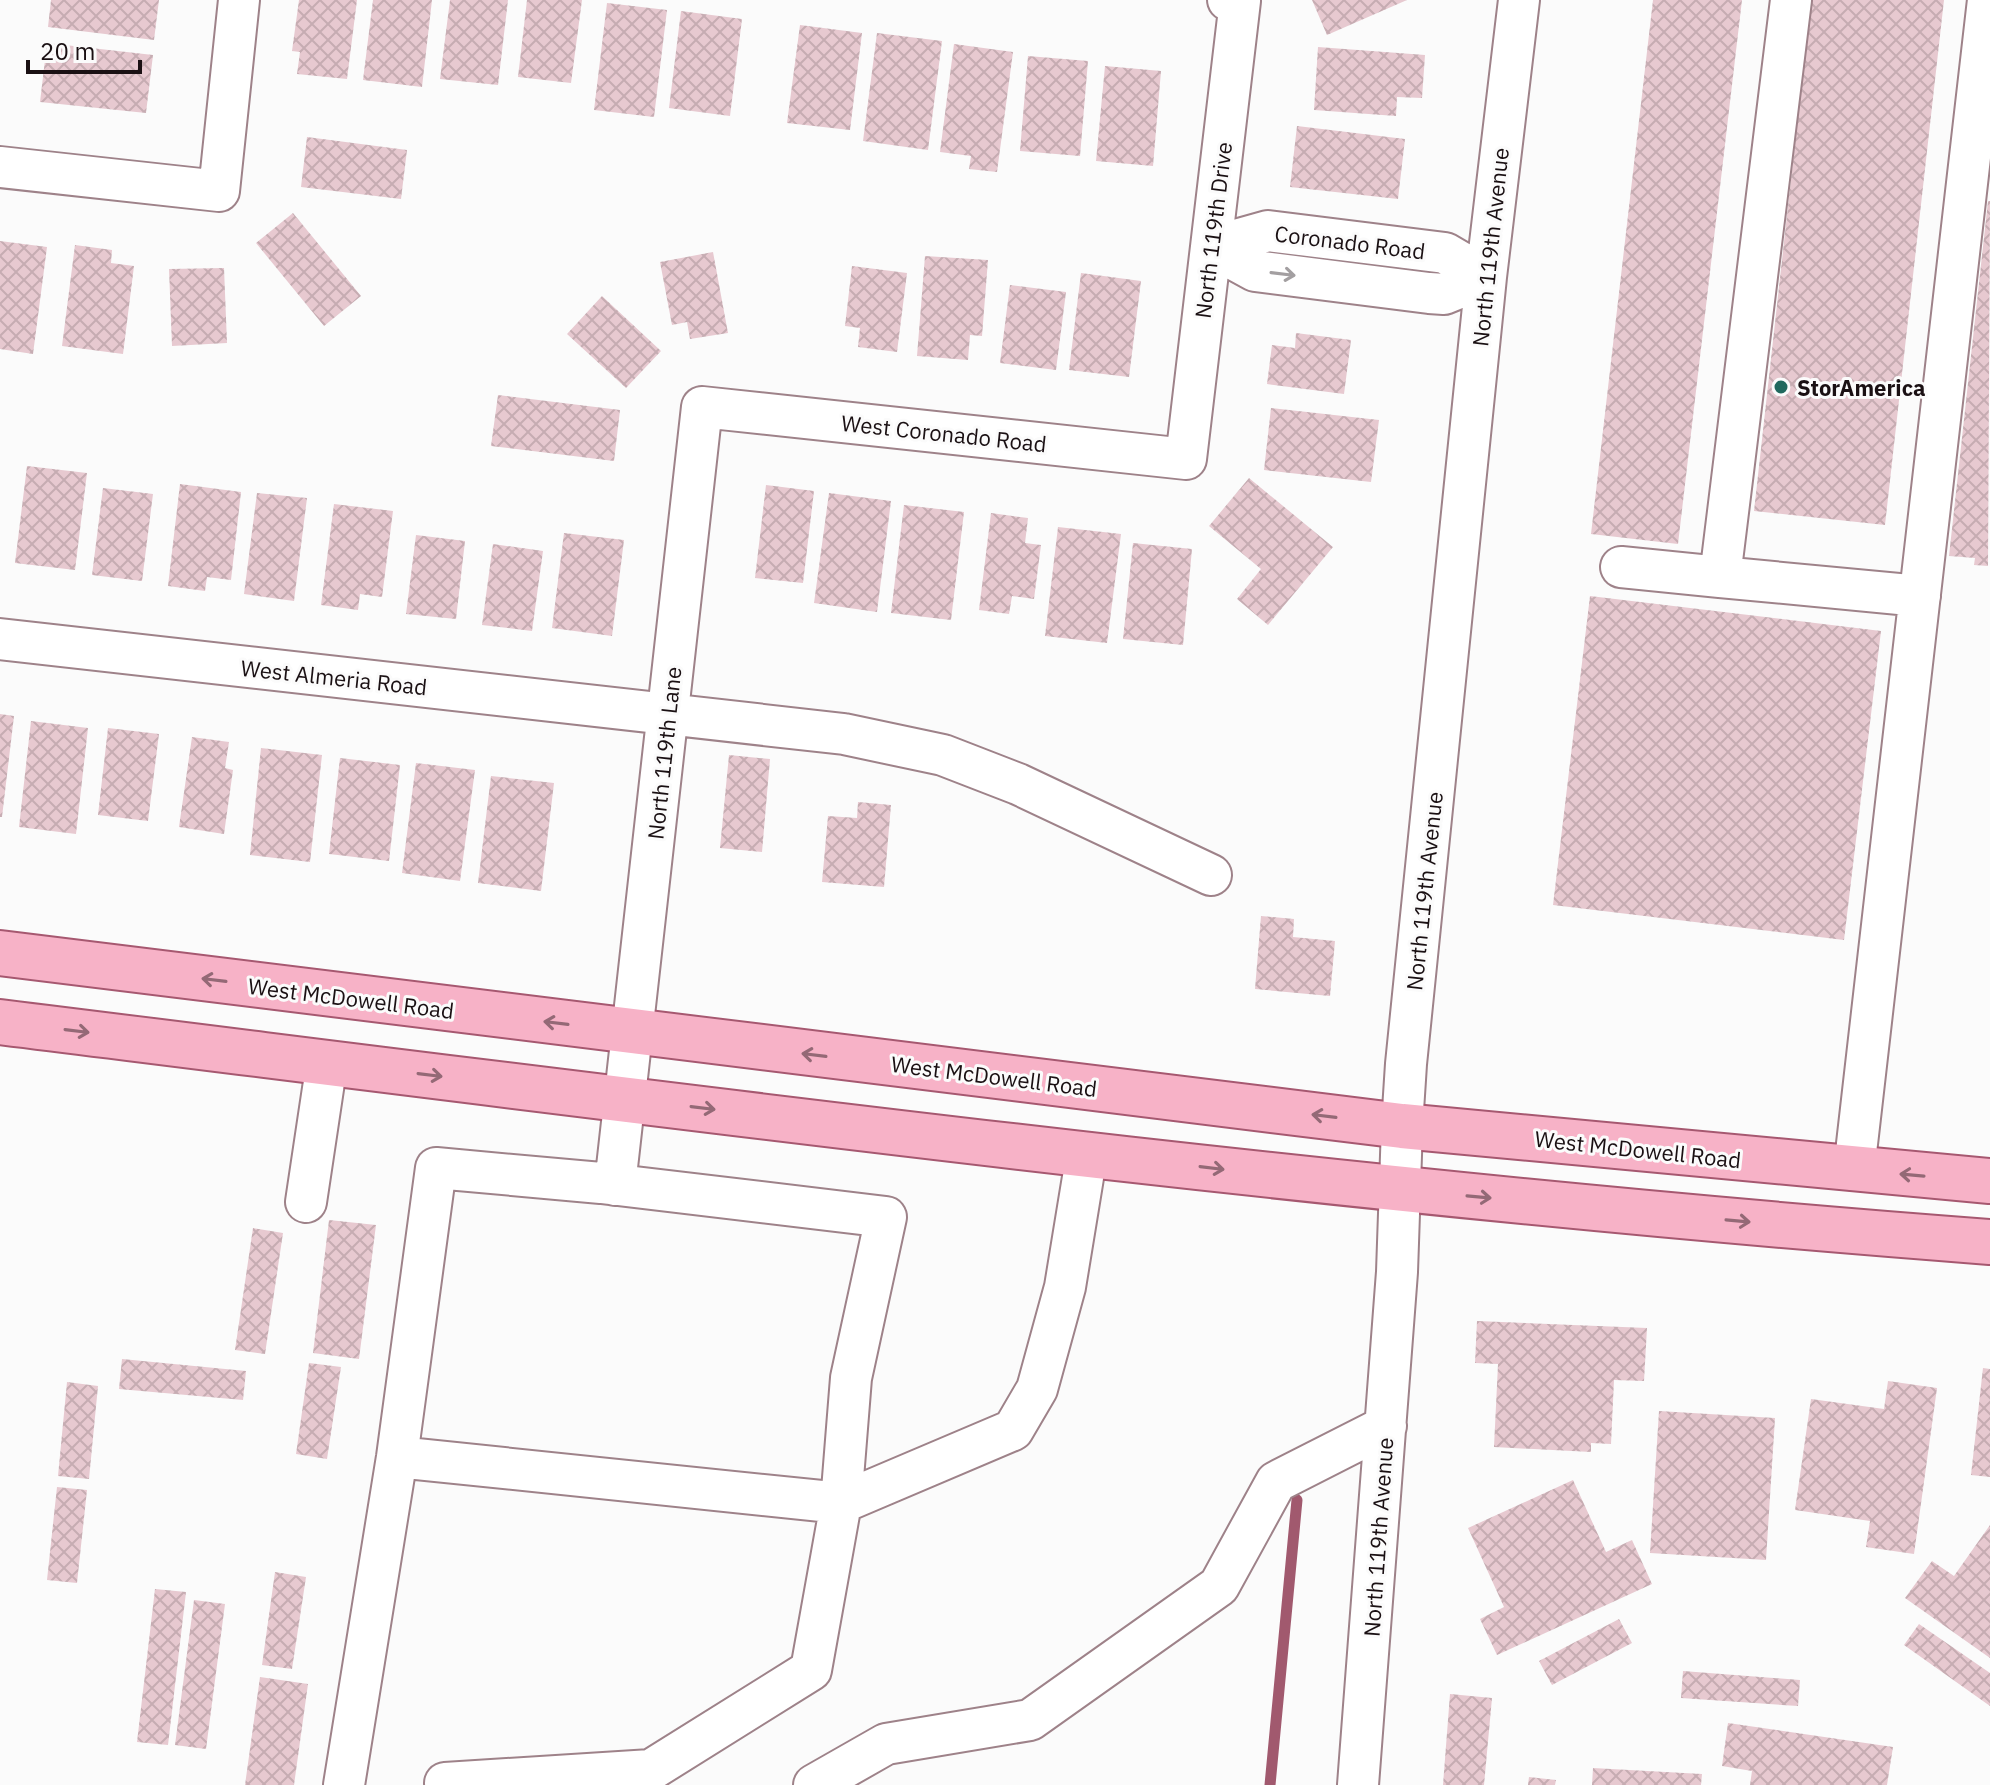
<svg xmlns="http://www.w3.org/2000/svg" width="1990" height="1785" viewBox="0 0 1990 1785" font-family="'IBM Plex Sans',sans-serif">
	<defs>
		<pattern id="building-cross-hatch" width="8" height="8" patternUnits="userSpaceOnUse" patternTransform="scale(2)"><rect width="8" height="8" fill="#e7c9d0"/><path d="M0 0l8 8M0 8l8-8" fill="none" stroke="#c6acb2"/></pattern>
	</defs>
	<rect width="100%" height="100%" fill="#fbfbfb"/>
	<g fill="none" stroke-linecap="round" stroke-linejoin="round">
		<path stroke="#a1596e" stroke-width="11" d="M1270 1785 1297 1500"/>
	</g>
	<path fill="url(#building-cross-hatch)" d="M51 0H159L154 40 48 27Z
		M299 0H357L347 79 297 74 300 52 292 51Z
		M373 0H432L422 87 363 80Z
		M450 0H508L498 85 440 79Z
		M527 0H582L571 83 518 77Z
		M1312 0H1407L1327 35Z
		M1653 0H1742L1678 544 1591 534Z
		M1811 0H1944L1885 525 1754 511Z
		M607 3 667 10 654 117 594 110Z
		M681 11 742 19 730 116 669 108Z
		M800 25 862 33 850 130 787 123Z
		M877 33 942 41 928 150 863 141Z
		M47 43 153 55 146 113 40 102Z
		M954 44 1013 52 997 172 969 169 971 156 940 152Z
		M1318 47 1425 55 1422 98 1397 97 1396 116 1314 110Z
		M1028 56 1088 61 1080 156 1020 151Z
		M1105 66 1161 71 1153 166 1096 161Z
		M1297 126 1405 139 1398 199 1290 187Z
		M307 137 407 150 401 199 301 187Z
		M1988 201H1990L1988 566 1974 565 1975 558 1949 556Z
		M293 213 361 296 324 326 256 243Z
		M0 241 47 247 33 354 0 349Z
		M75 245 112 250 111 263 134 266 123 354 62 346Z
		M713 252 728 333 690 339 687 322 672 325 660 262Z
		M925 256 988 260 982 336 970 335 968 360 917 356Z
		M852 266 907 273 897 352 858 347 860 328 845 326Z
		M224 268 227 343 172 346 169 269Z
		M1081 273 1141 281 1129 377 1069 370Z
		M1010 285 1066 292 1056 370 1000 363Z
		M602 296 661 351 626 388 567 334Z
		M1296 333 1351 340 1344 394 1267 384 1272 345 1295 348Z
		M498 395 620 410 614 461 491 446Z
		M1271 408 1379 420 1371 482 1264 470Z
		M27 466 87 473 75 570 15 563Z
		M1249 478 1333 547 1268 625 1237 599 1261 569 1209 526Z
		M180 484 241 492 231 580 207 577 205 591 168 586Z
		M766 485 814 491 803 583 755 578Z
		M103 488 153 494 142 581 92 575Z
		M257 493 307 498 294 601 244 594Z
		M829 493 891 501 877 612 814 603Z
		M334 504 393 511 382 597 360 594 358 610 321 605Z
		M904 505 964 512 951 620 891 613Z
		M991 513 1028 518 1025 543 1041 545 1034 599 1012 596 1009 614 979 610Z
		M1058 527 1121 534 1107 643 1045 636Z
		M564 533 624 540 612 636 552 628Z
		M416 535 465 541 456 619 406 614Z
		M1133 543 1192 549 1183 645 1123 639Z
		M493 544 543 551 532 631 482 625Z
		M1590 596 1881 631 1844 940 1553 905Z
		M0 714 14 716 2 817H0Z
		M31 721 88 728 76 834 19 827Z
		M108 728 159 734 148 821 98 815Z
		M192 737 229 742 225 768 233 770 224 834 179 827Z
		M261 748 322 755 310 862 250 855Z
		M729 755 770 759 762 852 720 848Z
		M340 758 400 765 389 861 329 854Z
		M416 763 475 770 460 881 402 873Z
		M491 776 554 783 541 891 478 883Z
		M858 802 891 805 884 887 822 882 828 816 857 818Z
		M1261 916 1294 919 1293 937 1335 941 1330 996 1255 989Z
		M329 1220 376 1225 359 1359 313 1353Z
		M253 1228 283 1233 265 1354 235 1350Z
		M1477 1321 1647 1328 1644 1381 1614 1380 1611 1444 1591 1443V1452L1494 1447 1498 1364 1475 1363Z
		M122 1359 246 1371 243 1400 119 1389Z
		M309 1363 341 1367 327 1459 296 1454Z
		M1983 1368 1990 1369V1477L1971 1475Z
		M1888 1381 1937 1388 1914 1554 1866 1547 1870 1521 1795 1510 1811 1399 1884 1409Z
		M67 1382 98 1386 89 1479 58 1476Z
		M1659 1411 1775 1418 1766 1560 1650 1553Z
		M1573 1480 1606 1552 1632 1540 1652 1584 1497 1655 1480 1619 1504 1607 1468 1528Z
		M57 1487 87 1490 77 1583 47 1580Z
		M1990 1525V1658L1905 1598 1932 1561 1954 1576Z
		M275 1572 306 1577 292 1669 262 1665Z
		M155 1589 186 1592 168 1745 137 1742Z
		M194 1600 225 1604 206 1749 175 1745Z
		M1619 1619 1632 1643 1552 1685 1539 1661Z
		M1919 1624 1990 1673V1706L1904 1645Z
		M1683 1671 1800 1680 1798 1706 1681 1698Z
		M260 1677 308 1684 294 1785H245Z
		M1450 1694 1492 1698 1484 1785H1443Z
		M1728 1723 1893 1747 1887 1785H1750L1752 1771 1722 1766Z
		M1593 1768 1702 1774 1701 1785H1592Z
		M1529 1777 1556 1780 1555 1785H1528Z"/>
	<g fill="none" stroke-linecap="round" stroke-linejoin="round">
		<defs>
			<path id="minor" d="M1791 0 1720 577 1920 596
				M0 167 219 191 239 0
				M1211 247 1255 271 1429 293 1444 294 1486 277
				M1211 247 1268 231 1445 253 1486 277
				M1621 567 1720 577
				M0 639 844 734 943 755 1018 784 1211 875
				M1854 1170 1988 0
				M615 1185 702 407 1186 459 1240 1 1228 0
				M306 1202 327 1062
				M397 1457 841 1503 1013 1430 1037 1389 1065 1287 1087 1153
				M344 1785 397 1457 436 1168 601 1183 886 1217 851 1378 841 1503 811 1670 651 1770 445 1783
				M814 1785 886 1744 1030 1720 1219 1586 1276 1482 1386 1426
				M1358 1785 1397 1272 1402 1126 1406 1064 1486 277 1519 0"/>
			<path id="major" d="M0 953 1402 1126 1990 1181
				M0 1022C662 1104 1325 1192 1990 1242"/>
		</defs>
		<use href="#minor" stroke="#9e8289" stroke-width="44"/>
		<use href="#major" stroke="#a65870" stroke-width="48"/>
		<use href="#minor" stroke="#fff" stroke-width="40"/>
		<use href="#major" stroke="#f7b2c7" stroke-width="44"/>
	</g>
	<defs><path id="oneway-shaft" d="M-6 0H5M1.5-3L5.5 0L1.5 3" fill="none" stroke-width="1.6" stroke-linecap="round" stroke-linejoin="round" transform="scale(2)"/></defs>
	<use stroke="#a39fa1" href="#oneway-shaft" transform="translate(1283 274) rotate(7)"/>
	<g stroke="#946976">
		<use href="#oneway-shaft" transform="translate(214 980) rotate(-173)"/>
		<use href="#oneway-shaft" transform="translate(556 1023) rotate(-173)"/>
		<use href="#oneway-shaft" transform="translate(77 1031) rotate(7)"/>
		<use href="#oneway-shaft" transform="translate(814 1055) rotate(-173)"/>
		<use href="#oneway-shaft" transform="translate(430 1075) rotate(7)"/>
		<use href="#oneway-shaft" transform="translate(703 1108) rotate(7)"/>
		<use href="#oneway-shaft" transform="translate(1324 1116) rotate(-173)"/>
		<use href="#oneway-shaft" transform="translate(1212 1168) rotate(7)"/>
		<use href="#oneway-shaft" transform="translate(1912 1175) rotate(-175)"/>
		<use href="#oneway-shaft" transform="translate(1479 1197) rotate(5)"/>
		<use href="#oneway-shaft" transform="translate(1738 1221) rotate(5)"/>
	</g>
	<circle fill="#21695e" stroke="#fbfbfb" stroke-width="3" cx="1781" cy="387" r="8"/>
	<g text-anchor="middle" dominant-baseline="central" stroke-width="6" stroke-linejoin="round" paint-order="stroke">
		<g font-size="22" fill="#1a1013" stroke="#fbfbfb">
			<text transform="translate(1213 230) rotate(-83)">North 119th Drive</text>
			<text transform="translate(1350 242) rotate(7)">Coronado Road</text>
			<text transform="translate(1490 247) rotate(-84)">North 119th Avenue</text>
			<text transform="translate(944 433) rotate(6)">West Coronado Road</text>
			<text transform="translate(334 677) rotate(6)">West Almeria Road</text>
			<text transform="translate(664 753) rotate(-84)">North 119th Lane</text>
			<text transform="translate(1424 891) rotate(-84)">North 119th Avenue</text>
			<text transform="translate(351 998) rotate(7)">West McDowell Road</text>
			<text transform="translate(994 1076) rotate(7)">West McDowell Road</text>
			<text transform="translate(1638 1149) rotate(6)">West McDowell Road</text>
			<text transform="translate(1378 1537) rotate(-86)">North 119th Avenue</text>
		</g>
		<g font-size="22" font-weight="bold" fill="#1a1013" stroke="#fbfbfb" text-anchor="start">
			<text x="1797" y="387">StorAmerica</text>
		</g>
	</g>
	<path d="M28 60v12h112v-12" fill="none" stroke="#1a1013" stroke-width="4"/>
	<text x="40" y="60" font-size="24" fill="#1a1013" stroke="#fbfbfb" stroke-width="6" paint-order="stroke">20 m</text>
</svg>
